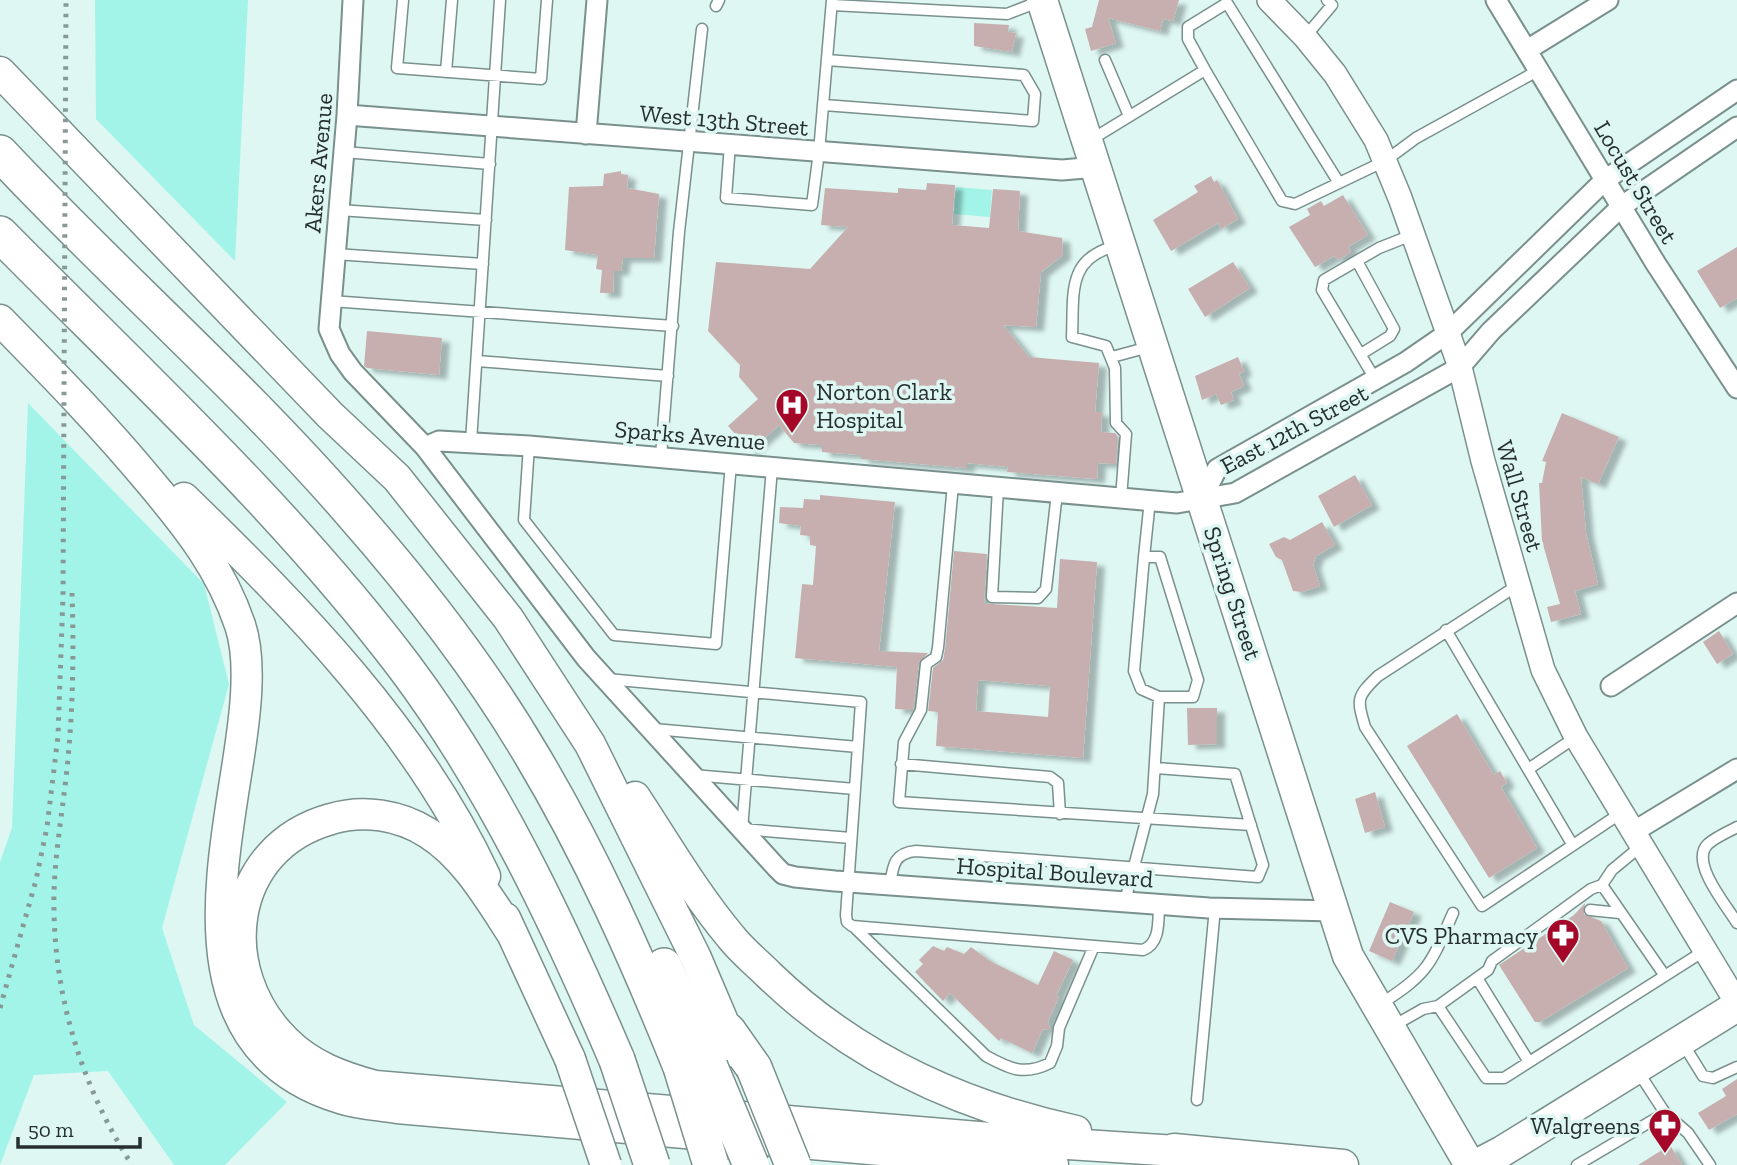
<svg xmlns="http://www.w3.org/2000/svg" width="1737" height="1165" viewBox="0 0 1737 1165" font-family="'Zilla Slab',serif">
	<defs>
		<filter id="shadow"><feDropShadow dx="8" dy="4.5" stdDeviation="2" flood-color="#0004"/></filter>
	</defs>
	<rect width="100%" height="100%" fill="#def7f3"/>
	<path fill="#a2f4e8" d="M95 0H248L235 261 96 119Z
		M956 187 992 190 990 217 954 214Z
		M28 403 204 584 229 684 162 928 194 1025 287 1102 225 1165H174L108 1071 34 1075 0 1165V862L12 828Z"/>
	<path fill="#c6afae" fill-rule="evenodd" filter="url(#shadow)" d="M1099 0H1179L1173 21 1163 19 1160 31 1108 18 1116 43 1091 51 1085 29 1092 27Z
		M974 23 1009 25 1008 32 1016 33 1012 52 974 46Z
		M621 171V174L628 175 627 188 659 194 654 258H623L621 271H614L613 293H600L602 270 596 269 598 255 565 250 569 187 603 186 604 174Z
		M1211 176 1214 182 1217 180 1238 219 1221 229 1218 223 1171 251 1153 220 1198 192 1194 186Z
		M927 183 955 185 952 225 989 228 993 189 1020 191 1018 231 1062 238 1063 255 1041 272 1036 327 1003 325 1029 357 1099 363 1095 412H1102L1101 432 1115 433 1118 437 1116 464 1098 463 1097 479 1007 472 1008 467 967 463V468L861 459V455L822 452V445L794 443 779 425 750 451 728 426 758 399 739 377 740 365 708 331 716 262 810 269 848 227 821 225 825 188 898 193V188L926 190Z
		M1343 195 1368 235 1348 247 1351 252 1338 260 1334 256 1315 267 1289 227 1310 215 1307 209 1321 201 1324 206Z
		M1737 247V298L1720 308 1697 271Z
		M1233 262 1250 288 1205 317 1188 289Z
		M367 331 442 338 439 375 367 368 364 366Z
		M1238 357 1244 371 1239 374 1244 386 1231 392 1234 400 1221 405 1216 394 1202 400 1195 376Z
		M1562 413 1619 437 1598 484 1581 477 1586 533 1598 584 1575 591 1581 614 1551 622 1547 607 1560 604 1542 541 1539 483H1542L1546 462 1542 461Z
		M1355 475 1372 505 1334 527 1318 496Z
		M820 495 895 502 879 651 928 653 919 663 913 710 895 709 897 667 795 658 802 584 813 585 816 546 810 545V536L800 535 801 526 779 523 780 507 803 508 804 499 820 500Z
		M1322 522 1335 545 1316 556 1313 565 1320 586 1302 592 1293 591 1282 560 1276 557 1269 544 1284 537 1290 540Z
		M954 551 987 554 984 603 992 604 1057 608 1060 559 1097 562 1083 758 936 746 938 712 928 711 933 668 943 660 945 649ZM978 680 1050 686 1048 717 976 711Z
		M1719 631 1733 654 1717 664 1703 642Z
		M1187 708H1217V744L1188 745Z
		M1457 714 1494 775 1500 771 1507 783 1501 787 1537 848 1489 878 1407 746Z
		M1375 792 1385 827 1365 833 1355 799Z
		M1390 902 1414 912 1392 961 1369 951Z
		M1585 903 1584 914 1601 921 1628 968 1540 1022H1535L1499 965 1574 915Z
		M933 946 944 951 947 947 964 954 971 947 990 961 1038 985 1054 951 1073 960 1056 996 1059 997 1048 1021 1050 1030 1043 1029 1032 1053 1001 1038 999 1041 950 993 943 1001 915 972 923 964 919 960Z
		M1737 1079V1114L1709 1130 1698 1113 1726 1096 1722 1089Z
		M1670 1145 1682 1165H1638Z"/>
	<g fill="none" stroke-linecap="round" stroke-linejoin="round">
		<defs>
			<path id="service" d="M403 0 397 68 541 79 547 0
				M832 5 1007 14 1038 2
				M716 6 719 0
				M1305 37 1332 5 1327 0
				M1105 60 1129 116
				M1205 70 1188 39V27L1227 3 1339 183
				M446 72 452 0
				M824 105 1033 121 1035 94 1024 75 827 60
				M1089 141 1205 70 1282 201 1295 204 1385 161 1416 138 1539 70
				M730 144 726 198 812 205 819 152 832 0
				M344 152 490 164
				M339 210 486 220
				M1116 246C1066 258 1074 295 1072 337L1106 346 1115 368 1116 423 1126 434 1121 498
				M335 254 483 264
				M1357 261 1394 329 1390 336 1361 354
				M331 301 673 326
				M1112 357 1149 347
				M477 361 668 376
				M1375 379 1322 290 1324 280 1379 248 1412 235
				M471 442 500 0
				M529 446 524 520 614 635 716 644 731 463
				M661 456 679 232 702 29
				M772 468 742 829 851 838
				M953 484 938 648 936 657 926 664 921 710 904 742 899 802 1251 825
				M998 488 992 597 1038 598 1046 589 1057 493
				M1144 557 1134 671 1141 689 1159 697
				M1518 585 1378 676C1356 697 1357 699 1365 727L1482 906 1621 813
				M1446 630 1572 844
				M607 679 861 702 855 789
				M654 729 858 747
				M901 764 1050 777 1058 783 1060 814
				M1530 768 1576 737
				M693 775 855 789 846 915 847 922 852 926 1143 950C1161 943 1158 920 1159 904
				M1737 827C1728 832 1716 837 1708 844 1689 862 1727 906 1737 923
				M890 885C893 865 894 853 916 851L1258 877 1263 865 1235 774 1156 768
				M1602 885 1665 976
				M1125 901 1153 794 1159 697H1193L1198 680 1160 557H1144L1150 500
				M1590 910 1620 913
				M853 926 986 1056C1010 1069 1024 1076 1050 1063L1057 1046 1059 1028 1094 946
				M1477 978 1529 1062
				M1379 1005C1428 974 1430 966 1453 913
				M1438 1006 1488 970 1492 961 1591 889 1602 885 1612 870 1641 846
				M1393 1026 1423 1009 1438 1006 1486 1078H1504L1704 951
				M1682 1042 1703 1076 1713 1078 1737 1067
				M1637 1070 1665 1113 1688 1133 1710 1165
				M1197 1100 1215 908
				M1577 1165 1665 1113"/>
			<path id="minor" d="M353 0 347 115 329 329 340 354 353 372 425 447 586 658 776 867 783 874 795 877 835 881 1209 908 1334 911
				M1496 0 1656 264 1737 388
				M1527 50 1608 0
				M347 115 1062 170 1097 167
				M586 134 597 0
				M425 447 439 441 529 446 1177 503 1235 493 1460 367 1491 331 1622 206 1737 127
				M1202 498 1217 469 1406 362 1448 333 1605 180 1737 90
				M1611 686 1737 603
				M1633 832 1737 769"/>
			<path id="tertiary" d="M1269 0 1305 37 1335 74 1376 140 1400 198 1460 367 1483 461 1543 670 1576 737 1737 1003"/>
			<path id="primary" d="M1042 0 1348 956 1470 1165
				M0 72 330 415 397 478 508 618 590 744 696 958 736 1052
				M0 320C52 373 103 425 151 483 188 527 221 569 240 625 253 663 244 723 238 762 219 884 184 1050 340 1098 358 1104 378 1105 397 1108L1053 1165
				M184 498C299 610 416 729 485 876
				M635 797C666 844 695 894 731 937 742 951 756 962 769 975 855 1058 961 1106 1076 1131
				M505 918 570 1059
				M513 935C490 900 465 856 428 833 400 815 363 809 331 819 227 848 214 971 286 1041 311 1066 342 1077 375 1086L1037 1142 1192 1152
				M1174 1149 1343 1165
				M1476 1165 1501 1152 1737 1006"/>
			<path id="motorway" d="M0 153C115 276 242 386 352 513 417 587 481 669 531 754 591 854 638 960 681 1067
				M0 234C138 374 285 509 404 666 494 786 558 922 617 1060
				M664 966 710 1067
				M728 1031 754 1068"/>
		</defs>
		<use href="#service" stroke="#79908d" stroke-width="13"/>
		<use href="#minor" stroke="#79908d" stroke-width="23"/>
		<use href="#tertiary" stroke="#79908d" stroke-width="26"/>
		<use href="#primary" stroke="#79908d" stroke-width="33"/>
		<use href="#motorway" stroke="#79908d" stroke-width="38"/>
		<use href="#service" stroke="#fff" stroke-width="10"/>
		<use href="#minor" stroke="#fff" stroke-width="19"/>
		<use href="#tertiary" stroke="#fff" stroke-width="23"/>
		<use href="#primary" stroke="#fff" stroke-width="30"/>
		<use href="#motorway" stroke="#fff" stroke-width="35"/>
		<path stroke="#879996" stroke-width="5" stroke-dasharray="3.5 7" stroke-linecap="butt" d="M72 593C74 656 73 716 66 778 61 822 53 866 54 910 55 1000 83 1089 132 1165
			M0 1008 36 880 47 827 58 736 63 596 66 0"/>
		<defs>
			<path id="primary-bridge" d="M570 1059 606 1165"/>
			<path id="motorway-bridge" d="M617 1060 652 1165
				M681 1067 711 1165
				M710 1067 751 1165
				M754 1068 793 1165"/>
		</defs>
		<use href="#primary-bridge" stroke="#79908d" stroke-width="33" stroke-linecap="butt"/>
		<use href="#motorway-bridge" stroke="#79908d" stroke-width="38" stroke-linecap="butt"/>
		<use href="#primary-bridge" stroke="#fff" stroke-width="30"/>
		<use href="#motorway-bridge" stroke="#fff" stroke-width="35"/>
	</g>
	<defs>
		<symbol id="hospital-pin" viewBox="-11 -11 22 30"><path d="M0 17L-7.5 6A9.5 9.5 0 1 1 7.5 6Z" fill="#a40727" stroke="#def7f3"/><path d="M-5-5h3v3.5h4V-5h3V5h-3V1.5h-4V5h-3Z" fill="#fff"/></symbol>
		<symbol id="pharmacy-pin" viewBox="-11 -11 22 30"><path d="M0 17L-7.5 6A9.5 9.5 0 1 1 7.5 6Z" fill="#a40727" stroke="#def7f3"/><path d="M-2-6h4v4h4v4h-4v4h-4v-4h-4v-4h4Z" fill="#fff"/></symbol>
	</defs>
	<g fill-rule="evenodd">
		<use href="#hospital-pin" x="773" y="386" width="38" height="52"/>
		<use href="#pharmacy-pin" x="1544" y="916" width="38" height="52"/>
		<use href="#pharmacy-pin" x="1646" y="1106" width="38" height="52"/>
	</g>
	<g text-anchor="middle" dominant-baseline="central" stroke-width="7" stroke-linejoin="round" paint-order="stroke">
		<g font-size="24" fill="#252f2e" stroke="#def7f3">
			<text transform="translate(724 120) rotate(5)">West 13th Street</text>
			<text transform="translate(318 163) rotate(-85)">Akers Avenue</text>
			<text transform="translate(1636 182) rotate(59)">Locust Street</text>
			<text transform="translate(1294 429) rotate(-28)">East 12th Street</text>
			<text transform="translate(690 435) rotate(5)">Sparks Avenue</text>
			<text transform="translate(1520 496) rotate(74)">Wall Street</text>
			<text transform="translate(1233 593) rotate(72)">Spring Street</text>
			<text transform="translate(1055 872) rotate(4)">Hospital Boulevard</text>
		</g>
		<g font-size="24" fill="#252f2e" stroke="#def7f3" text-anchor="end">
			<text x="816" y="391" text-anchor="start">Norton Clark<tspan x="816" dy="28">Hospital</tspan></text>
			<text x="1538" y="935">CVS Pharmacy</text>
			<text x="1640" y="1125">Walgreens</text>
		</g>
	</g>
	<path d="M18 1137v10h122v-10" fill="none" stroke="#252f2e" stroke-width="3.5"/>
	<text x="28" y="1137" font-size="21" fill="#252f2e" stroke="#def7f3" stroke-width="5" paint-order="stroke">50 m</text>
</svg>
